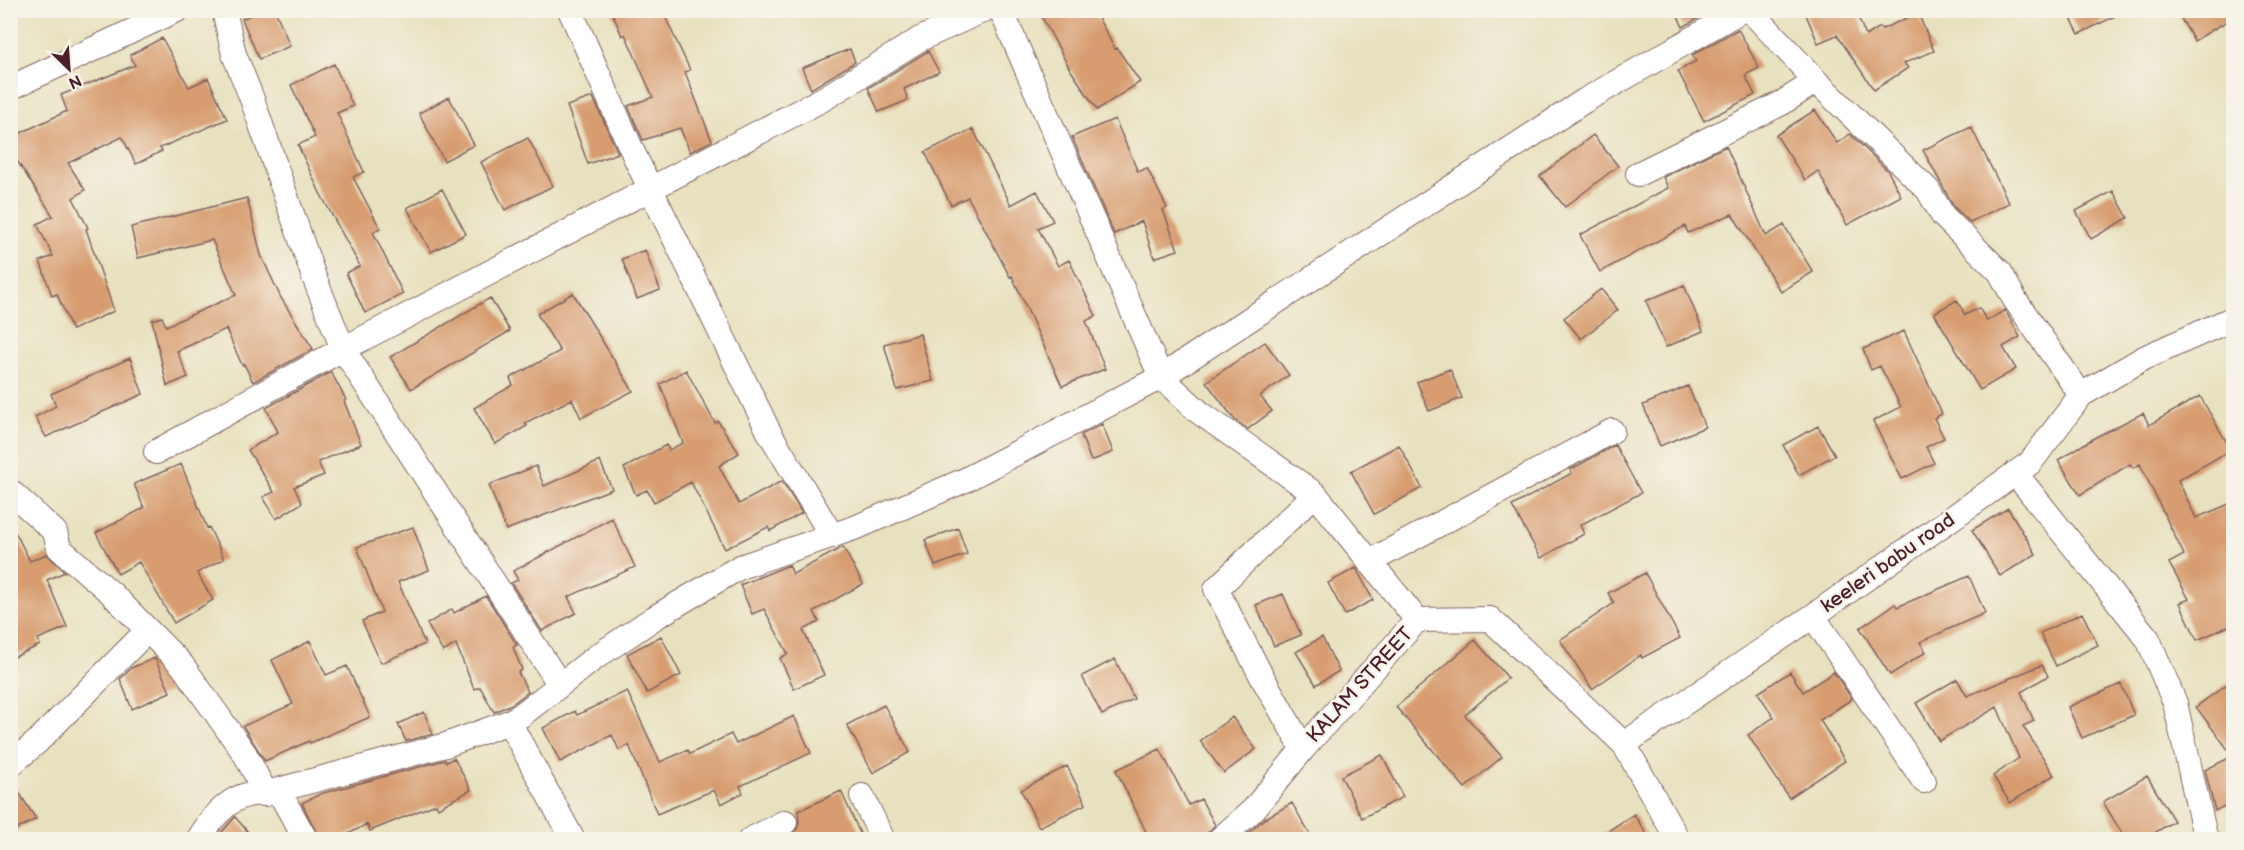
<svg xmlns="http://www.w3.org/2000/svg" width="2244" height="850" viewBox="0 0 2244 850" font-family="'Balsamiq Sans',sans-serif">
	<rect width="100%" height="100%" fill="#f7f3e8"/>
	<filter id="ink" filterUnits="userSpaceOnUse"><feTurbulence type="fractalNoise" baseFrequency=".0167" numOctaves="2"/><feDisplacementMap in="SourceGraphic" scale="12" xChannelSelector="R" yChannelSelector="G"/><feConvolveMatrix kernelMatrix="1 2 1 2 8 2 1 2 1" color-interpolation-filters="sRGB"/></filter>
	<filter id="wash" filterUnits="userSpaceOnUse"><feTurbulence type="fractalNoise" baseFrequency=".008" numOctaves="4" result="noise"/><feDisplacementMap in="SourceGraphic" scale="24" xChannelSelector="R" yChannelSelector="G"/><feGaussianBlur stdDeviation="1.35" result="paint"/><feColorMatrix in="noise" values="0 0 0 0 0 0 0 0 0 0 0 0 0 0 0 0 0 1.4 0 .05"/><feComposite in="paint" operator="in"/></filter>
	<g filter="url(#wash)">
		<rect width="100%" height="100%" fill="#e8e1bf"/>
		<g id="blocks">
			<path fill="#d79c70" d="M260 10H275L290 46 259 59 242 19Z
				M611 10H662L690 70 685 72 712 141 690 152 680 128 643 140 628 106 653 97 625 34 622 36Z
				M1038 10H1094L1115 49 1117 48 1140 82 1097 110 1070 69Z
				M1675 10H1713L1683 27Z
				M1804 10H1855L1866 36 1880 27 1882 29 1918 13 1934 51 1904 63 1908 68 1874 90 1837 35 1818 43Z
				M2067 10H2127L2079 34Z
				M2176 10H2234V17L2194 41Z
				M1738 29 1759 68 1745 75 1755 95 1704 121 1678 71 1696 61 1692 55Z
				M162 38 189 87 208 78 227 119 160 148 162 151 136 164 122 137 68 163 85 190 73 198 88 228 86 229 114 311 72 330 57 294 52 296 40 261 53 256 37 224 53 216 10 150V138L67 111 61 95 135 65 130 55Z
				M850 49 855 62 811 89 802 68Z
				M928 51 939 72 904 89 908 100 879 112 868 88Z
				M334 64 353 106 337 113 364 172 353 177 380 228 373 232 403 294 365 313 346 273 360 266 320 193 298 145 315 137 291 85Z
				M449 97 474 145 444 161 419 113Z
				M593 97 618 153 588 164 567 106Z
				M1815 110 1837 143 1850 134 1888 171 1901 196 1847 225 1818 171 1805 180 1776 135Z
				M1115 119 1138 172 1147 168 1167 208 1163 210 1178 250 1154 258 1142 221 1114 234 1072 137Z
				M1971 127 2009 203 1970 222 1954 207 1923 150Z
				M973 129 1011 205 1037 191 1053 221 1038 228 1058 266 1069 260 1096 316 1086 321 1105 369 1062 386 1012 276 1010 277 968 197 951 205 925 152Z
				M1593 135 1618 166 1565 207 1540 176Z
				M528 138 553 186 505 210 481 162Z
				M1726 146 1766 236 1784 225 1813 272 1781 292 1732 214 1688 233 1685 226 1600 272 1580 235 1668 188 1663 177Z
				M442 189 466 234 431 252 407 208Z
				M2113 191 2128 218 2091 239 2076 211Z
				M247 198 261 255 281 298 313 349 253 382 244 364 242 365 226 329 177 351 188 377 167 386 152 320 162 317 166 326 236 295 212 240 138 258 131 227Z
				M645 250 660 290 637 299 622 259Z
				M1684 285 1703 331 1666 347 1646 301Z
				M1601 289 1618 310 1581 339 1564 318Z
				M573 293 633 391 581 418 572 399 525 423 527 426 495 444 474 408 513 385 510 378 560 351 537 314Z
				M490 298 510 331 411 389 390 357Z
				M1957 300 1965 315 1979 308 1987 321 2005 310 2020 337 2003 347 2016 369 1980 390 1934 313Z
				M1904 331 1942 414 1934 418 1944 438 1926 447 1934 463 1902 479 1873 421 1901 407 1880 366 1871 370 1863 349Z
				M920 334 933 381 897 390 884 344Z
				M1265 342 1289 375 1260 396 1272 411 1248 429 1235 420 1206 382Z
				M130 358 143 394 46 437 35 417 56 406 51 394Z
				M1450 369 1462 398 1429 411 1417 382Z
				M686 370 715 423 718 421 739 453 719 466 739 504 782 481 802 513 770 531 768 527 725 549 691 482 654 502 647 490 636 495 624 468 666 445 669 450 683 443 660 384Z
				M331 372 346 400 344 401 361 444 318 462 324 475 294 487 302 503 276 519 263 497 274 492 248 450 278 432 266 408Z
				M1688 386 1705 427 1660 446 1643 405Z
				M2200 396 2231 450 2178 480 2196 518 2234 502V624L2197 640 2180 603 2189 599 2169 563 2184 555 2140 464 2133 468 2130 464 2080 495 2058 460 2094 438 2143 413 2149 425Z
				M1102 424 1113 452 1091 461 1081 435Z
				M1818 426 1835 455 1799 475 1783 445Z
				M1399 445 1422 488 1374 514 1351 471Z
				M1615 445 1641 493 1580 525 1584 534 1541 558 1512 506 1572 473 1570 470Z
				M600 461 612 489 506 530 489 485 536 466 544 486Z
				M181 464 207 528 209 527 224 559 197 573 213 600 174 623 139 562 118 574 96 533 144 508 134 484Z
				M2008 508 2036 554 2000 576 1972 530Z
				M612 518 635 567 568 597 576 613 542 631 511 583 518 580 513 571Z
				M10 522 30 561 47 554 65 572 47 580 67 627 38 639 40 645 10 659Z
				M413 527 429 570 398 582 425 644 381 663 362 621 382 612 357 547Z
				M958 528 967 554 935 566 925 540Z
				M843 547 863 584 814 611 819 622 803 630 824 675 794 689 780 658 788 654 764 609 752 614 740 585 789 565 793 574Z
				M1356 568 1373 600 1345 615 1328 583Z
				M1645 573 1680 638 1642 658 1641 655 1592 689 1560 640 1614 603 1608 593Z
				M1969 576 1985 613 1920 642 1926 652 1890 675 1860 628 1895 604 1897 607Z
				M1283 594 1301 635 1274 646 1256 605Z
				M486 596 517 645 513 647 522 670 518 672 528 692 512 704 494 712 480 687 474 689 456 644 443 652 427 624 452 609 454 613Z
				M2082 613 2098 645 2056 666 2040 633Z
				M661 636 681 675 647 693 627 654Z
				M1322 637 1339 671 1316 685 1296 652Z
				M1475 640 1508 678 1465 715 1502 757 1465 788 1396 707Z
				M310 641 326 675 347 666 370 717 310 743 309 741 265 761 243 726 293 704 272 660Z
				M155 658 170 692 132 709 120 679 131 668Z
				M1115 659 1134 699 1102 715 1082 676Z
				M2042 665 2048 676 2021 692 2034 721 2023 726 2054 775 2010 803 1993 776 2019 758 1997 707 1939 741 1916 703 1957 679 1967 696Z
				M1790 672 1803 692 1834 672 1852 699 1820 720 1845 761 1789 798 1748 735 1774 717 1758 693Z
				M2234 679V801L2215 811 2205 770 2233 756 2196 707Z
				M2121 684 2134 715 2082 738 2068 707Z
				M627 691 660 762 688 750 690 754 731 734 736 744 794 716 811 753 740 786 743 793 721 804 714 790 657 814 629 745 619 750 612 735 560 762 543 728 575 711 577 715Z
				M884 705 910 752 873 773 847 725Z
				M424 712 433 734 406 741 398 724Z
				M1232 717 1256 749 1224 773 1200 741Z
				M1160 749 1189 805 1201 799 1215 825 1201 840H1150L1116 770Z
				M1382 755 1403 797 1362 818 1341 776Z
				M454 758 471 790 438 808 436 804 370 831 367 824 337 840H320L302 803 320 794 445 760 446 762Z
				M1067 766 1086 804 1039 827 1021 790Z
				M2147 776 2174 821 2143 840H2126L2103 802Z
				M10 779 36 819 10 833Z
				M841 791 863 840H782L797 829 799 822 798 811Z
				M1292 803 1313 840H1241L1264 819Z
				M1634 814 1650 840H1594Z
				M235 817 255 840H215Z"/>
		</g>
	</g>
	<g filter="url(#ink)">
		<use href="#blocks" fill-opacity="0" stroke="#81635f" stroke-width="1.5"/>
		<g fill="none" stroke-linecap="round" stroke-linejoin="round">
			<defs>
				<path id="minor" d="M224 10 234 54 252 99 314 277 343 349 560 685 520 716 509 722 573 840
					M570 10 635 157 769 432 832 536
					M1816 81 1928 190 1943 216 2000 272 2015 300 2081 395
					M10 88 177 10
					M1638 174 1782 103 1816 81 1750 10
					M156 452 343 349 823 99 920 39 984 10
					M2015 473 2148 639 2175 703 2205 836 2208 840
					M10 491 55 532 59 548 111 593 182 665 245 754 266 794 278 790 306 840
					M1369 562 1612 431
					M1813 616 1924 781
					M560 685 596 657 654 618 740 567 857 527 965 480 1161 377 1001 10
					M1624 744 1490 619 1417 620 1315 494 1199 412 1161 377 1584 101 1742 10
					M1303 749 1417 620
					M10 765 37 742 147 631
					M278 790 446 745 509 722
					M862 796 883 840
					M198 840C214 814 234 790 266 794
					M750 840 785 822
					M1219 840 1253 810 1303 749 1261 675 1216 589 1315 494
					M1678 840 1624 744 1813 616 2030 463 2081 395 2144 358 2234 318"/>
			</defs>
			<use href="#minor" stroke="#81635f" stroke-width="26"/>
			<use href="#minor" stroke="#fff" stroke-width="24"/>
		</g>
	</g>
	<g text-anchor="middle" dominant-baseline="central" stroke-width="5" stroke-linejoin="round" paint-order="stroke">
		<g font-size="20" fill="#4a1f2b" stroke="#f7f3e8">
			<text transform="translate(1888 563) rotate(-35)">keeleri babu road</text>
			<text transform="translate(1360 685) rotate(-48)">KALAM STREET</text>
		</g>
	</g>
	<rect width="2244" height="850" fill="none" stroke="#f7f3e8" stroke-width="36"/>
	<g transform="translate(69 69) rotate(155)" stroke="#f7f3e8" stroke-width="4.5" paint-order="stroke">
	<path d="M0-4.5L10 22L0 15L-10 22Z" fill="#4a1f2b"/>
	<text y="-9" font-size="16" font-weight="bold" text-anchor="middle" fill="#4a1f2b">N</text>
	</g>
</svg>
